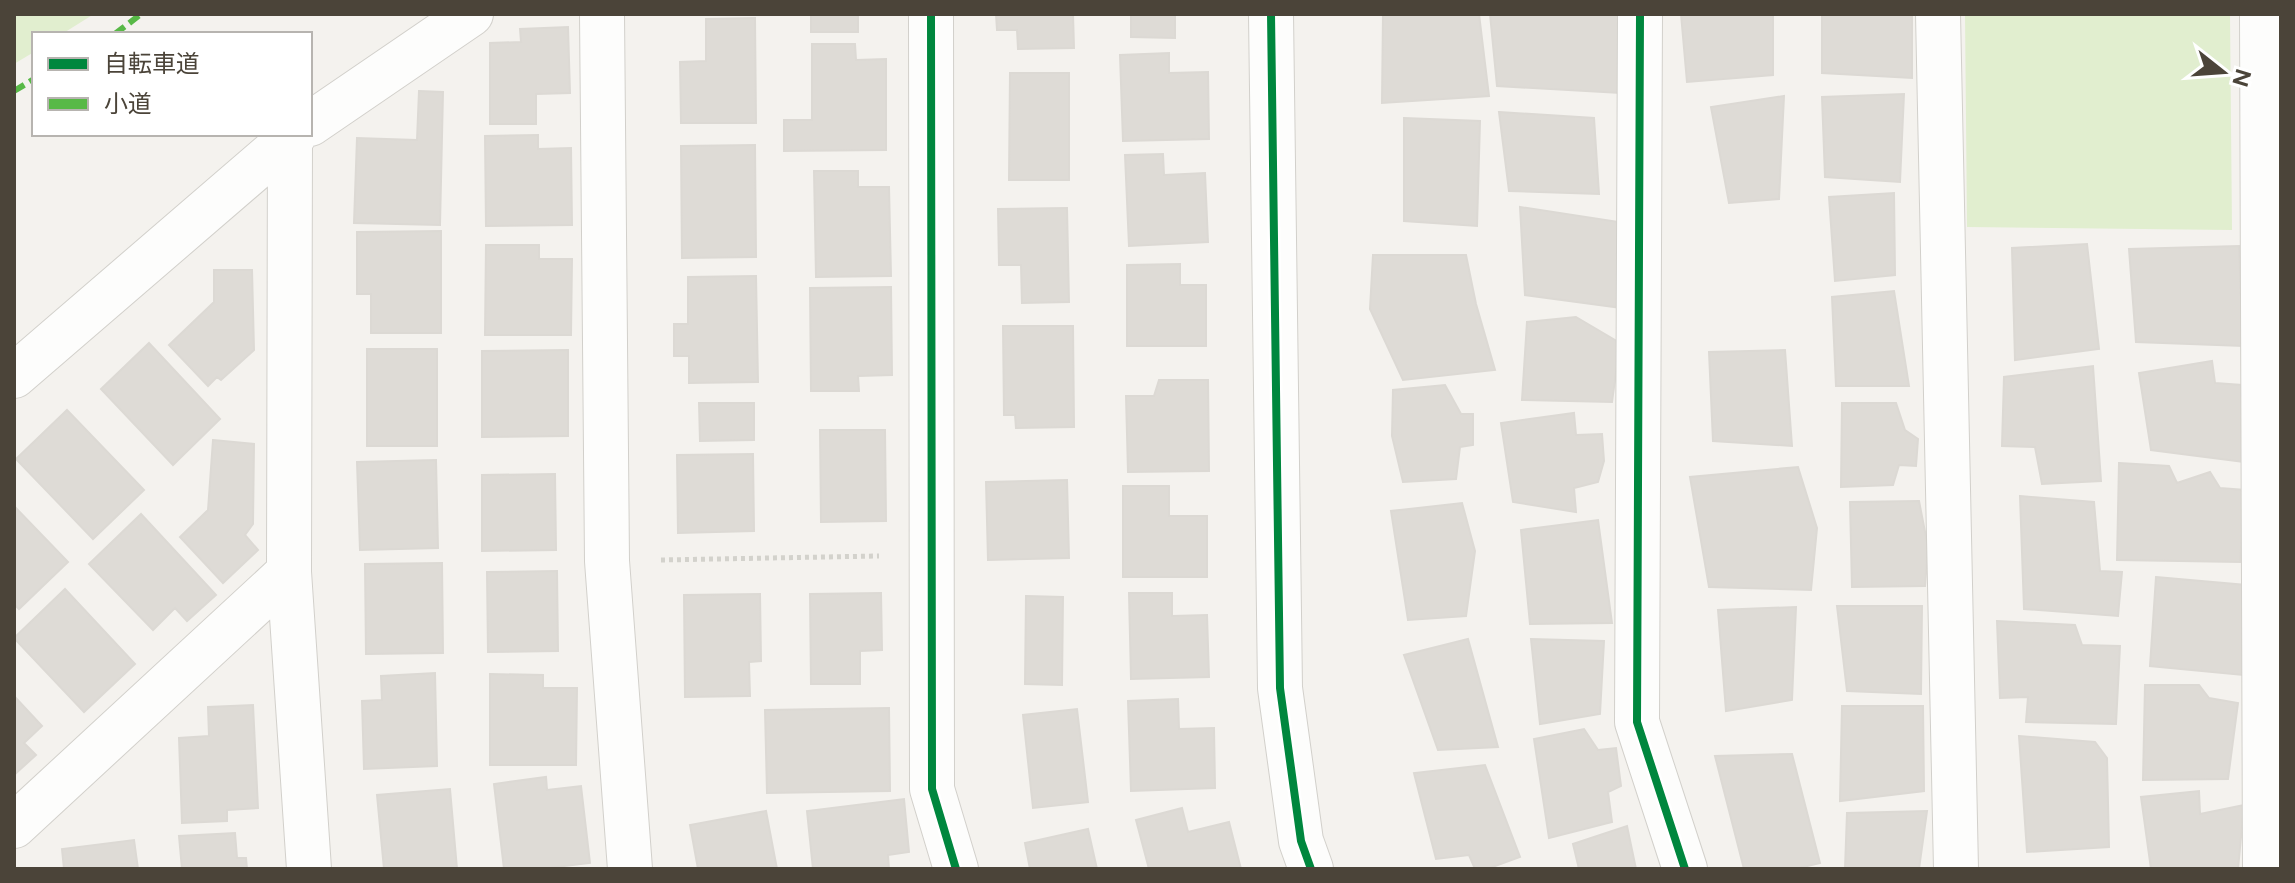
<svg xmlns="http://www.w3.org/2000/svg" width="2295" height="883" viewBox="0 0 2295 883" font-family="Figtree,'Noto Sans JP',sans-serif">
	<rect width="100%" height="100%" fill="#f4f2ee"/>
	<path fill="#e1eecf" d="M14 14H94L62 34H34V52L14 64Z
		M1965 14H2230L2232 230 1967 227Z"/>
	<path fill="#dedbd6" stroke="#dcd9d4" stroke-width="2" d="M811 14H890L858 15V32H811Z
		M996 14H1073L1074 48 1018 49 1017 30H997Z
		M1131 14H1175V38L1131 37Z
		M1383 14H1479L1489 96 1382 103Z
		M1490 14H1618L1620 93 1497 86Z
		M1681 14H1773V75L1687 82Z
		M1822 14H1912V78L1822 73Z
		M755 18 756 123H681L680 62 706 61V19Z
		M568 27 570 93 536 94V124H490V43L521 42 520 29Z
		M812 44H855L856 60 886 59V150L784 151V120H812Z
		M1169 53V73L1208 72 1209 139 1123 141 1120 55Z
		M1010 73H1069V180H1009Z
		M419 91 443 92 440 225 354 223 357 138 417 140Z
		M1904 94 1900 182 1825 177 1822 97Z
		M1784 96 1779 199 1729 203 1711 107Z
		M1499 112 1594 118 1599 194 1509 191Z
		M1404 118 1480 121 1477 226 1404 221Z
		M538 135V149L571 148 572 225 486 226 485 136Z
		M755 145 756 257 682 258 681 146Z
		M1163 154 1164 175 1205 173 1208 242 1129 246 1125 155Z
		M814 171H858V187H889L891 276 816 277Z
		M1894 193 1895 275 1835 281 1829 197Z
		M1520 207 1619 222 1622 308 1525 295Z
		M1067 208 1069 302 1022 303 1021 265H999L998 209Z
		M441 231V333H371V294H357V232Z
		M2087 244 2099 349 2015 360 2012 248Z
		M486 245H539V259H572L571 335H485Z
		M2239 246 2243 346 2136 342 2129 249Z
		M1373 255H1466L1476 304 1495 370 1403 380 1370 309Z
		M1180 264V285H1206V346H1127V265Z
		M214 270H252L254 350 221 380 217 377 208 386 169 345 214 302Z
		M756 276 758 382 689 383V356H674V324H688V277Z
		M891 287 892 375 858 376 859 391H811L810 288Z
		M1894 291 1909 386H1836L1832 297Z
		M1576 317 1620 343 1612 402 1522 400 1527 322Z
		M1003 326H1073L1074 427 1016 428 1015 415H1004Z
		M149 343 220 419 173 465 101 389Z
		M367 349H437V446H367Z
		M568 350V436L482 437V351Z
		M1785 350 1792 446 1713 441 1709 352Z
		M2212 361 2215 383 2242 385 2245 462 2151 450 2139 373Z
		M2093 366 2101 481 2042 484 2035 447 2002 446 2004 377Z
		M1159 380H1208L1209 471 1128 472 1126 396H1154Z
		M1445 385 1461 414H1473V445L1460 447 1456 479 1403 482 1392 436 1393 390Z
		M699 403H754V440L700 441Z
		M1842 403H1896L1905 430 1918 439 1916 466 1899 465 1893 485 1841 487Z
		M67 410 144 490 93 539 16 459Z
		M1574 413 1576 435 1602 434 1604 461 1598 482 1574 488 1576 512 1513 502 1501 423Z
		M820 430H885L886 521 821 522Z
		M213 440 254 444 253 524 245 535 258 550 223 583 180 537 208 510Z
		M753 454 754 531 678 533 677 455Z
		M436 460 438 548 360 550 357 462Z
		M2119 463 2169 466 2177 483 2210 472 2220 488 2245 490 2240 562 2117 560Z
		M1798 467 1817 528 1811 590 1709 587 1690 477Z
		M555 474 556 550 482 551V475Z
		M1067 480 1069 558 988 560 986 482Z
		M1123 486H1169V516H1207V577H1123Z
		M2020 496 2094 502 2100 571 2122 572 2118 616 2024 609Z
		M1919 501 1928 547 1925 586 1852 587 1850 502Z
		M1462 503 1475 551 1466 616 1408 620 1391 511Z
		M14 506 68 562 19 609 14 604Z
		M141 514 216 595 187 621 175 608 153 630 89 564Z
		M1598 520 1612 623 1530 624 1521 530Z
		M442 563 443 653 366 654 365 564Z
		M557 571 558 651 488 652 487 572Z
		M2156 577 2246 585 2243 675 2150 666Z
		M65 589 135 664 84 712 14 638Z
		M881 593 882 650 860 651V684H811L810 594Z
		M1129 593H1172V616L1207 615 1209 677 1131 679Z
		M760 594 761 661 749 662 750 696 685 697 684 595Z
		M1026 596 1063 597 1062 685 1025 684Z
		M1837 606H1922L1921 694 1847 691Z
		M1796 607 1792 700 1726 711 1718 610Z
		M1997 621 2075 625 2082 645 2120 646 2116 724 2026 722 2028 697 2000 698Z
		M1468 639 1498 747 1438 750 1404 655Z
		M1531 639 1604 641 1600 714 1540 724Z
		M435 673 437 766 364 769 362 701 382 700 381 676Z
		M490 674 543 675V688H577L576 765H490Z
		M2145 685H2199L2209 698 2238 703 2228 779 2143 780Z
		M14 696 42 726 24 743 36 755 14 775Z
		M1178 699 1179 729 1214 728 1215 788 1131 791 1128 701Z
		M253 705 258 808 227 810V821L182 823 179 738 209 736 208 707Z
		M1842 706H1923L1924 791 1840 801Z
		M889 708 890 791 767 793 765 710Z
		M1077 709 1088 802 1033 808 1023 715Z
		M1584 729 1598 750 1616 748 1621 786 1608 792 1612 822 1549 838 1534 739Z
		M2019 736 2095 742 2107 758 2109 847 2027 852Z
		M1792 754 1820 863 1795 869H1744L1715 756Z
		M1485 765 1520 857 1487 869H1475L1469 855 1436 859 1414 773Z
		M546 777 547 790 581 786 590 863 540 869H504L494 784Z
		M450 789 457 869H384L377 795Z
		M2199 791 2200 814 2244 805 2238 869H2151L2141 797Z
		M904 799 909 852 888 855 889 869H813L807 811Z
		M1182 808 1188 832 1229 822 1241 869H1149L1136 820Z
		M766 811 777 869H698L690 825Z
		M1927 811 1919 869H1845L1847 813Z
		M1627 826 1636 869H1579L1573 844Z
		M1088 829 1097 869H1030L1025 843Z
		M235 833 237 858H246L247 869H182L179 836Z
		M134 840 138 869H64L62 849Z"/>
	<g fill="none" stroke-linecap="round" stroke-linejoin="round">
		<defs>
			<path id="minor" d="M602 14 607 561 630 869
				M931 14 932 789 956 869
				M1271 14 1280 688 1301 841 1311 869
				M1640 14 1637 722 1685 869
				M1938 14 1956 869
				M2262 14 2265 869
				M310 124 471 14
				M290 138 289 572 309 869
				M14 376 295 134
				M14 826 289 572"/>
		</defs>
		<use href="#minor" stroke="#d2d0cb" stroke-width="46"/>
		<path stroke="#d3d2cc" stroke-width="5" stroke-dasharray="4 4" stroke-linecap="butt" d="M661 560 879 556"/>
		<use href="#minor" stroke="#fdfdfc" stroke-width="44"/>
		<path stroke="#58b947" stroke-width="6" stroke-dasharray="12 6" stroke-linecap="butt" d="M115 34 141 14
			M14 91 34 79"/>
		<defs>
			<path id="cycleway" d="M931 14 932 789 956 869
				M1271 14 1280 688 1301 841 1311 869
				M1640 14 1637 722 1685 869"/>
		</defs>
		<use href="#cycleway" stroke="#fff" stroke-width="13"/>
		<use href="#cycleway" stroke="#00873e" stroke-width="8"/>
	</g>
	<rect width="2295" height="883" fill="none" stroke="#4b4439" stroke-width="32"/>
	<rect x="32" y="32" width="280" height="104" fill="#ffffff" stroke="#b7b4b0" stroke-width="2"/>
	<rect x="48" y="58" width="40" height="12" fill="#00873e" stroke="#b7b4b0" stroke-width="2"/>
	<text x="104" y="72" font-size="24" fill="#4b4439">自転車道</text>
	<rect x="48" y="98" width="40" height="12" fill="#58b947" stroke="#b7b4b0" stroke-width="2"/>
	<text x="104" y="112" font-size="24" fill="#4b4439">小道</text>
	<g transform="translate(2223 72) rotate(107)" stroke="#ffffff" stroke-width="6" paint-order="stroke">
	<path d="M0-6L14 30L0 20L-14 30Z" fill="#4b4439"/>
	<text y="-12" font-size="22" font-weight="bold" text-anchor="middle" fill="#4b4439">N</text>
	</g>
</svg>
